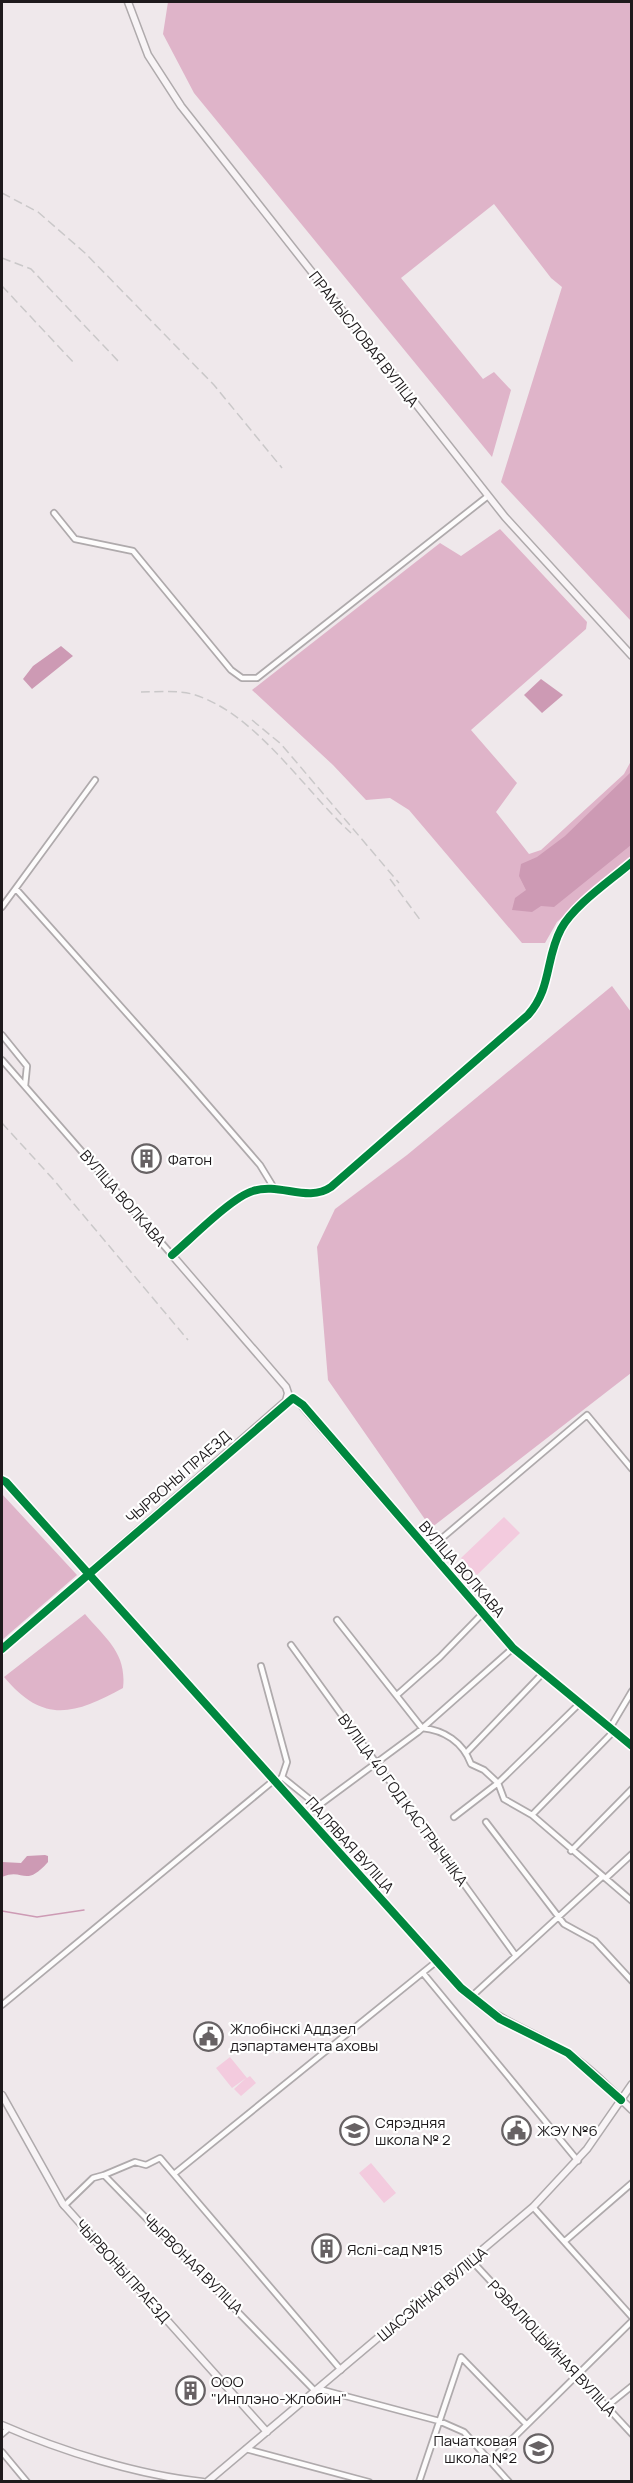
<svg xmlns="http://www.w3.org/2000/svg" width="633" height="2483" viewBox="0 0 633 2483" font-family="Manrope,sans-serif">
	<rect width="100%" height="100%" fill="#efe8eb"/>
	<path fill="#f3cbde" d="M504 1517 520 1533 477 1575 461 1558Z
		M230 2057 247 2078 250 2076 256 2083 241 2096 234 2089 246 2078 232 2088 216 2068Z
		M371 2163 396 2193 384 2203 359 2173Z"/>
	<path fill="#dfb4c9" d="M168 2H631V621L501 482 562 287 551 278 494 204 401 278 483 379 494 372 511 390 492 457 194 93 163 34Z
		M500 529 587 622 586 629 471 730 517 783 496 812 529 854 541 850 624 774 631 761V856L557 922 545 943H522L409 810 390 798 366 800 333 765 252 690 440 543 461 556Z
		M612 986 631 1012V1373L431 1528 328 1380 317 1247 335 1209 407 1155Z
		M2 1494 77 1575 2 1640Z
		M85 1614C106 1639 127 1653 123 1688 75 1714 44 1725 4 1677Z"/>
	<path fill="#cd9ab4" d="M61 646 73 656 32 689 23 679 33 666Z
		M541 679 563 695 542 713 524 695Z
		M631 772V845L554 907 541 906 532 912 512 910 515 898 526 890 519 876 521 864 537 857 565 836Z
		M27 1856 45 1855 48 1856V1862C24 1889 24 1867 2 1877V1862L21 1863Z"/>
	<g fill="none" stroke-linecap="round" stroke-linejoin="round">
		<path stroke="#cd9ab4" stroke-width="1.5" d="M2 1911 37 1917 84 1910"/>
		<defs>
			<path id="street" d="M54 513 75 539 133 551 231 670 242 678H257L488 496
				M16 889 188 1082 260 1165 274 1188
				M2 907 95 780
				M2 1035 27 1066 25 1086
				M2 1060 172 1255
				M2 1480 6 1482 88 1574 2 1649
				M428 1550 587 1415 632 1469
				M337 1620 422 1728C444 1730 463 1742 471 1764L484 1770 498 1783 504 1799 532 1815 632 1901
				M291 1645 516 1956
				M261 1666 287 1762 282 1777 276 1784
				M397 1695 440 1657 482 1614
				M610 1728 632 1691
				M467 1752 543 1673
				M282 1777 318 1806 418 1732 513 1648
				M532 1815 614 1731
				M454 1817 498 1783 580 1703
				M486 1822 564 1924 595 1941 632 1981
				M571 1851 632 1789
				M606 1878 632 1854
				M423 1973 578 2161
				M471 1997 603 1876
				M2 2005 273 1781
				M174 2174 437 1961
				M104 2175 135 2162 146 2165 160 2158 341 2370
				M64 2206 93 2178 104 2175 316 2392
				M533 2207 632 2317
				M565 2241 632 2183
				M472 2261 632 2434
				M319 2389 439 2421 464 2432 509 2482
				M606 2407 632 2386
				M2 2434 9 2428
				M246 2449 369 2482
				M2 2452 27 2482
				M491 2460 632 2321
				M419 2482 461 2357 526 2424"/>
			<path id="secondary" d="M128 2 148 55 181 106 505 517 632 656
				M286 1401 288 1393 286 1387 172 1255C191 1239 232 1197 253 1191 279 1182 308 1203 331 1187L528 1015C552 988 545 959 561 929 574 905 610 881 632 862
				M632 1746 513 1648 297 1400 286 1401 88 1574 461 1988C496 2021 531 2030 569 2054 592 2069 612 2091 632 2110
				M2 2095 63 2204 267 2432
				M2 2425C61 2451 138 2475 203 2482
				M207 2482 533 2207 587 2149 632 2084"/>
		</defs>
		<use href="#street" stroke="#afaaac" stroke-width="8"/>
		<use href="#secondary" stroke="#afaaac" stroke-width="9"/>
		<use href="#street" stroke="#fdfcfc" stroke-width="4.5"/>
		<use href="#secondary" stroke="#f8f4f6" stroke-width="6"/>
		<path stroke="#cac8c9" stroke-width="1.5" stroke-dasharray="9 4.5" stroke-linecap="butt" d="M2 193 38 212 85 253 214 385 282 468
			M2 258 31 269 119 362
			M2 286 74 363
			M141 692C157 692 175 690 192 694 255 712 303 789 351 833
			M252 720 281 744 399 883
			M390 879 421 921
			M2 1123 53 1179 188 1340"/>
		<defs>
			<path id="cycleway" d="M172 1255C191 1239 232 1197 253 1191 279 1182 308 1203 331 1187L528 1015C552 988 545 959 561 929 574 905 610 881 632 862
				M2 1480 6 1482 461 1988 500 2019 568 2053 621 2100
				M2 1649 293 1398 303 1405 513 1648 632 1746"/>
		</defs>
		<use href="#cycleway" stroke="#fff" stroke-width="11"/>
		<use href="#cycleway" stroke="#00873e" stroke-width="8"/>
	</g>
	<defs>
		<symbol id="building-ring" viewBox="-11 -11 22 22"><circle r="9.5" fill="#fff" stroke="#676264" stroke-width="1.5"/><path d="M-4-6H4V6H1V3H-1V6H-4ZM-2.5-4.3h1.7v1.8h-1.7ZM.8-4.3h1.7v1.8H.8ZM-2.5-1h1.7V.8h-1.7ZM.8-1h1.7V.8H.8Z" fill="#676264"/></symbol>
		<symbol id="civic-ring" viewBox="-11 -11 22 22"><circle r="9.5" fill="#fff" stroke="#676264" stroke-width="1.5"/><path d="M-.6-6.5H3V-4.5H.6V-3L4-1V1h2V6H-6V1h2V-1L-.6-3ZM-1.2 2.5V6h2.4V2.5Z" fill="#676264"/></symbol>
		<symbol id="school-ring" viewBox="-11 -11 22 22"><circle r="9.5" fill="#fff" stroke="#676264" stroke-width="1.5"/><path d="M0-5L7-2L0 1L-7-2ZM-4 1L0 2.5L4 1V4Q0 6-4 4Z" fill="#676264"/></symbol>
	</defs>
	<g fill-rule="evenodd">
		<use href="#building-ring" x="130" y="1142" width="33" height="33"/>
		<use href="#civic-ring" x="192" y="2020" width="33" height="33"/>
		<use href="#civic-ring" x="500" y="2114" width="33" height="33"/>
		<use href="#school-ring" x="338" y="2114" width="33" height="33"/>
		<use href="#building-ring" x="310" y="2232" width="33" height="33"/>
		<use href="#building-ring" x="174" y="2374" width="33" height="33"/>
		<use href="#school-ring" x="522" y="2432" width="33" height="33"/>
	</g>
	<g text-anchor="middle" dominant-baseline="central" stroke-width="4.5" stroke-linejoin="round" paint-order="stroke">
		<g font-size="15" fill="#1e1a1c" stroke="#fff">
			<text transform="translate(364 339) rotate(52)">ПРАМЫСЛОВАЯ ВУЛІЦА</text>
			<text transform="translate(123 1198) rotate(49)">ВУЛІЦА ВОЛКАВА</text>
			<text transform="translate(178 1477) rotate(-41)">ЧЫРВОНЫ ПРАЕЗД</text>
			<text transform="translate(462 1569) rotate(49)">ВУЛІЦА ВОЛКАВА</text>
			<text transform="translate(403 1800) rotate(54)">ВУЛІЦА 40 ГОД КАСТРЫЧНІКА</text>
			<text transform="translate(350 1845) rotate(48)">ПАЛЯВАЯ ВУЛІЦА</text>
			<text transform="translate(193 2264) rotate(45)">ЧЫРВОНАЯ ВУЛІЦА</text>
			<text transform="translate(123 2271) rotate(48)">ЧЫРВОНЫ ПРАЕЗД</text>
			<text transform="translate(432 2294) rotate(-40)">ШАСЭЙНАЯ ВУЛІЦА</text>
			<text transform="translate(552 2348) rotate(47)">РЭВАЛЮЦЫЙНАЯ ВУЛІЦА</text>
		</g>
		<g font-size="15" fill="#1e1a1c" stroke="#fff" text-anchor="start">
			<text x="168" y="1159">Фатон</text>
			<text x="230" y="2028">Жлобінскі Аддзел<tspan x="230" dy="17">дэпартамента аховы</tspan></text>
			<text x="375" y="2122">Сярэдняя<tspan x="375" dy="17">школа № 2</tspan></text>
			<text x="537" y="2130">ЖЭУ №6</text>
			<text x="347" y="2249">Яслі-сад №15</text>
			<text x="211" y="2381">ООО<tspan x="211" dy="17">"Инплэно-Жлобин"</tspan></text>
			<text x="517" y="2440" text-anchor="end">Пачатковая<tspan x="517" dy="17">школа №2</tspan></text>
		</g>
	</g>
	<rect width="633" height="2483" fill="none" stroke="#1e1a1c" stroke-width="6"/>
</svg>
